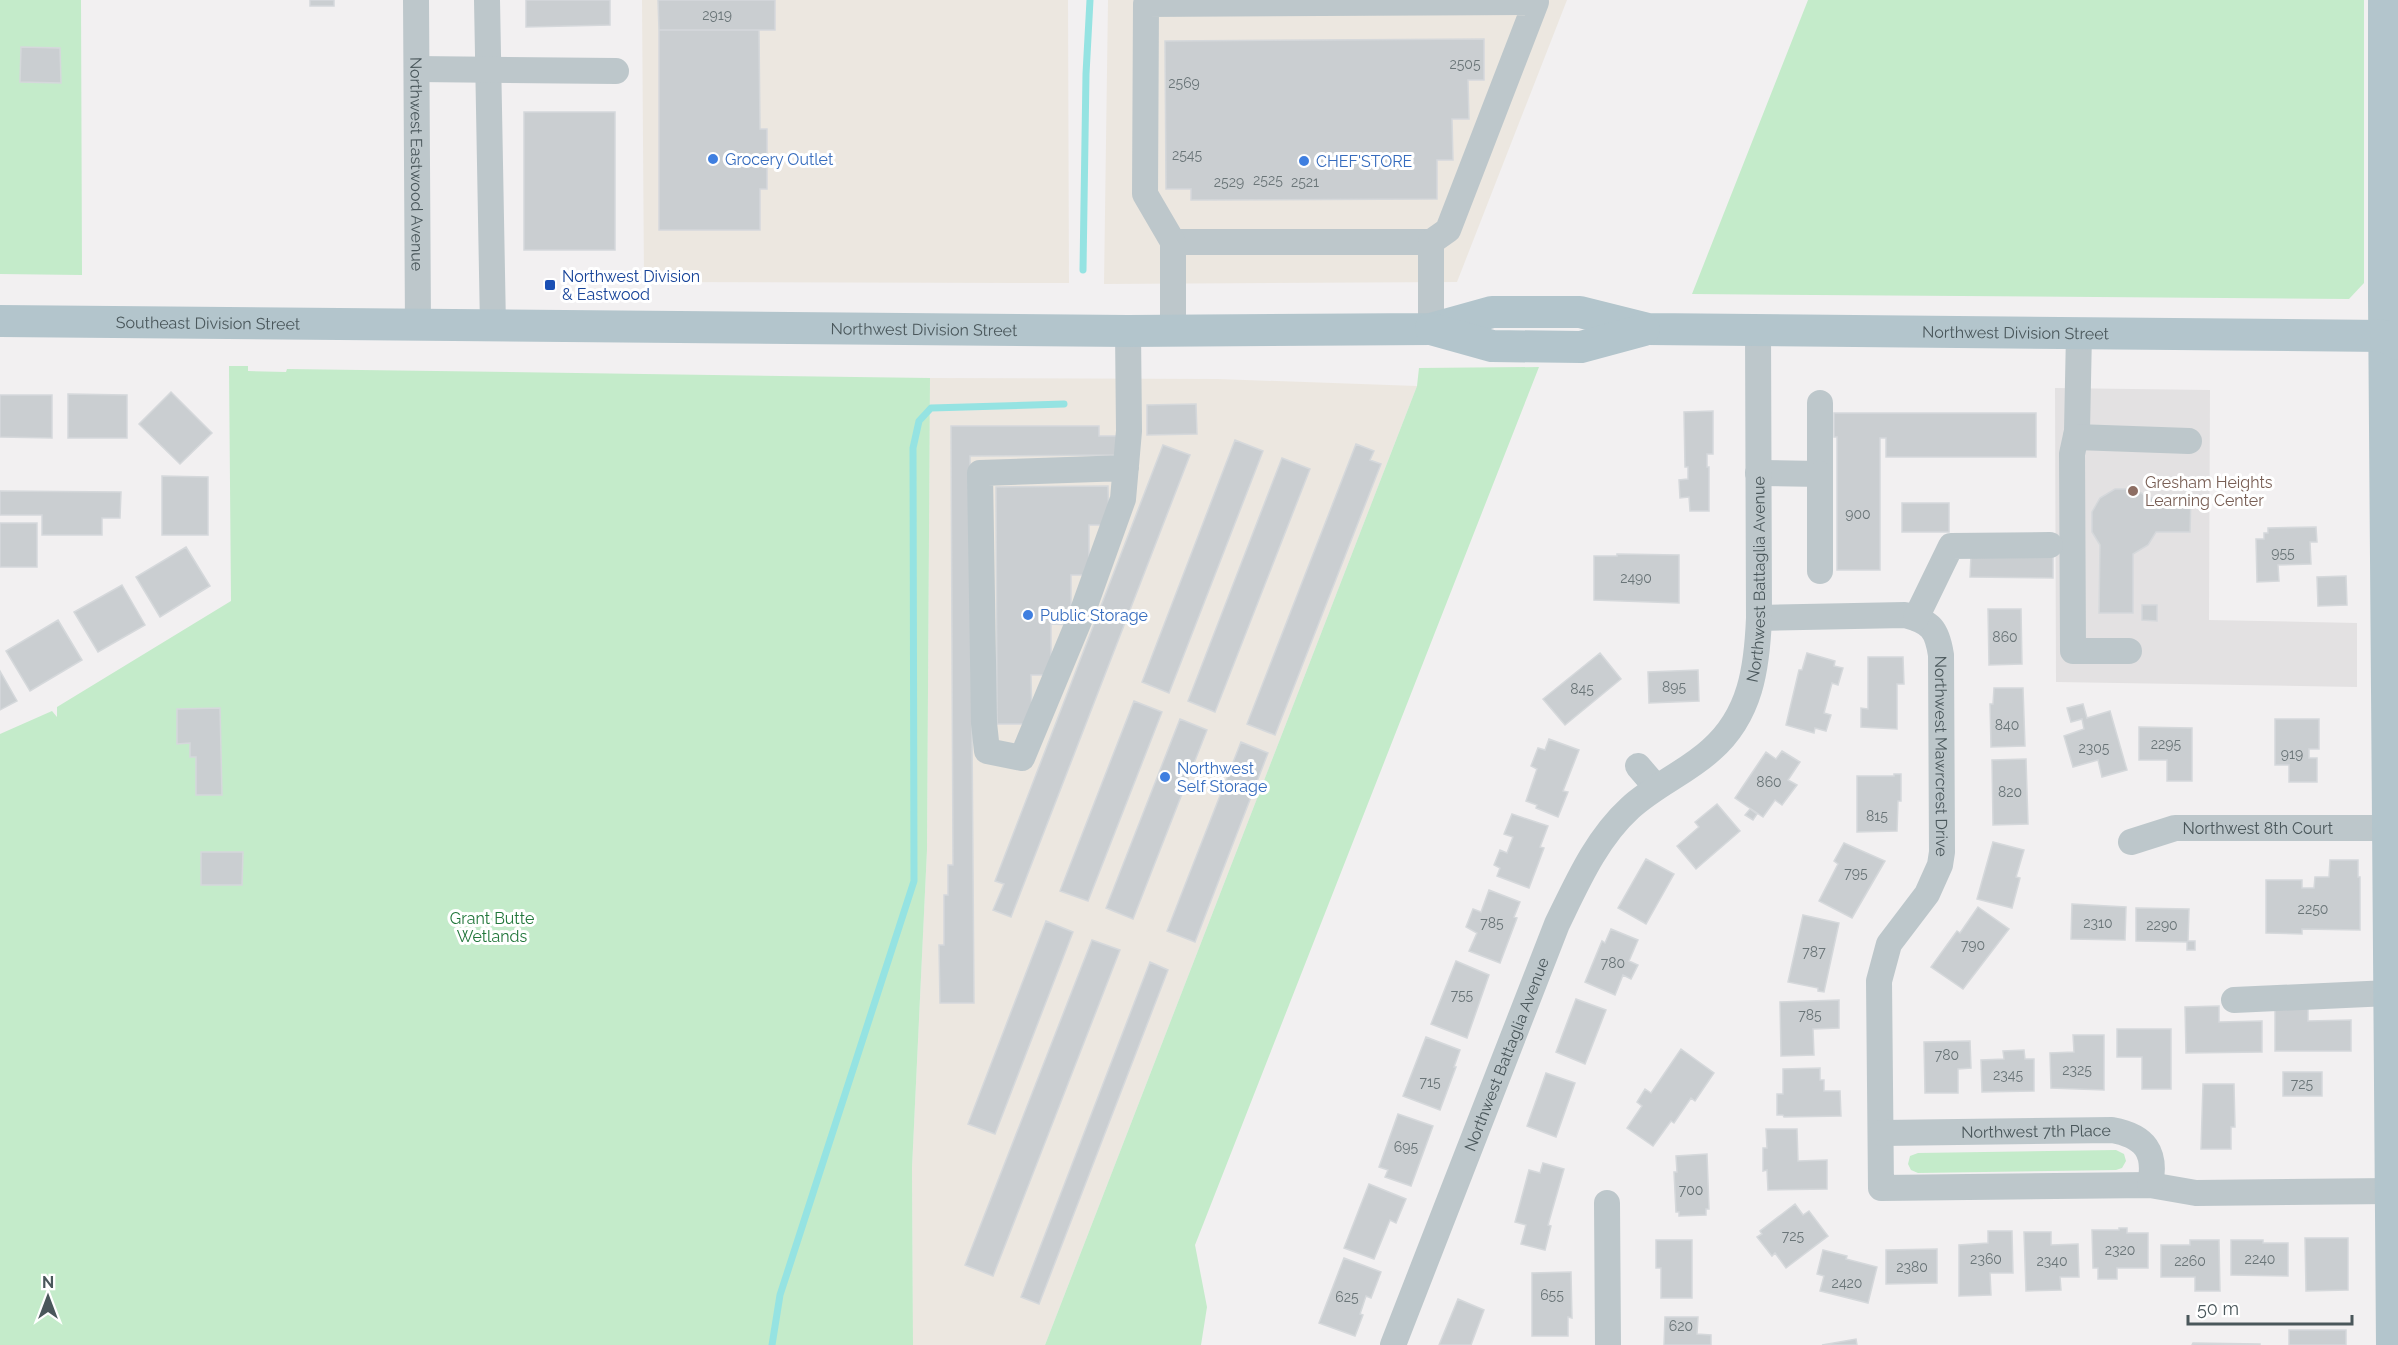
<svg xmlns="http://www.w3.org/2000/svg" width="2398" height="1345" viewBox="0 0 2398 1345" font-family="Raleway,sans-serif">
	<rect width="100%" height="100%" fill="#f2f0f1"/>
	<path fill="#ece7e0" d="M642 0H1068L1069 283 644 282Z
		M1108 0H1567L1457 282 1104 284Z
		M930 378 1218 379 1417 386 1045 1345H913L912 1168 927 850Z"/>
	<path fill="#e3e1e2" d="M2055 388 2210 390 2209 620 2357 623V687L2056 682Z"/>
	<path fill="#c4ebca" d="M0 0H81L82 275 0 274Z
		M1808 0H2364V283L2349 299 1692 294Z
		M229 366H248V371L286 372 287 369 930 378 927 850 912 1168 913 1345H0V734L52 711 57 717V707L231 601Z
		M1539 367 1195 1245 1207 1307 1201 1345H1045L1417 386 1419 368Z
		M2116 1150 2124 1154 2126 1161 2122 1168 2116 1170 1918 1173 1911 1170 1908 1164 1910 1156 1918 1153Z"/>
	<g fill="none" stroke-linecap="round" stroke-linejoin="round">
		<path stroke="#95e3e2" stroke-width="7" d="M1083 270 1086 74 1090 0
			M772 1345 780 1295 914 881 913 448 919 421 931 408 1064 404"/>
	</g>
	<path fill="#caced1" stroke="#d5d8db" stroke-width="1.5" d="M310 0H334V6H310Z
		M526 0H610V25L526 27Z
		M658 0H775V30H659Z
		M659 30H759L760 129H767V189H760V230H659Z
		M1484 39V80H1468L1469 119H1452L1453 160H1437V199L1191 200V189H1166L1165 41Z
		M21 47 60 48 61 83 20 82Z
		M524 112H615V250H524Z
		M171 392 212 433 180 464 139 424Z
		M68 394 127 395V438H68Z
		M0 395H52V438L0 437Z
		M1196 404 1197 434 1147 435V405Z
		M1713 411V454H1707V467H1709V511H1690L1689 497 1680 498 1679 480 1688 479V467H1685L1684 412Z
		M1834 413H2036V457H1886V438H1880V570H1837V437H1834Z
		M951 426H1099V436H1118V455L970 456 974 1003H940L939 945H944V895H948V865H953Z
		M1235 440 1263 451 1169 693 1142 682Z
		M1356 444 1374 451 1370 460 1381 464 1275 735 1247 724Z
		M1163 445 1190 455 1011 917 993 910 1004 884 995 881Z
		M1282 458 1310 469 1215 712 1188 701Z
		M162 476 208 477V535H162Z
		M1108 486 1109 525H1089V575H1071V625L1051 624V675H1031L1032 724H997L996 487Z
		M2115 489H2134L2150 498H2182V495H2191L2190 532H2156L2148 545 2133 554V613H2099L2100 545 2092 532V512L2100 498Z
		M0 491 121 492 120 518H102V535H42V515H0Z
		M1902 503H1949V532H1902Z
		M0 523H37V567H0Z
		M2316 527 2317 542H2310L2311 564 2278 565 2279 581 2257 582 2256 539H2264V533H2268V528Z
		M186 547 210 586 160 617 136 577Z
		M1617 554 1679 555V603L1594 600V556H1617Z
		M1971 555 2053 556V578L1970 577Z
		M2346 576 2347 605 2318 606 2317 577Z
		M122 585 145 625 98 652 74 612Z
		M2142 605H2157V621L2142 620Z
		M1988 609H2021L2022 664 1989 665Z
		M58 620 82 660 30 691 6 651Z
		M1600 653 1621 679 1565 725 1543 699Z
		M1807 653 1835 661 1834 666 1843 668 1838 685 1832 683 1824 713 1831 715 1826 731 1815 728 1814 733 1786 725 1799 670H1802Z
		M1868 657H1903L1904 684H1897V729L1861 727V708L1868 709Z
		M1698 670 1699 701 1649 703 1648 672Z
		M0 671 17 701 0 710Z
		M1994 688H2023L2025 746 1991 747 1990 704H1993Z
		M1134 701 1162 712 1088 901 1060 891Z
		M2083 704 2087 718 2110 711 2127 770 2102 777 2098 760 2073 767 2064 736 2084 729 2082 719 2071 722 2067 708Z
		M220 708 222 795H196V757H190V743L177 744V709Z
		M1180 719 1207 730 1133 919 1106 908Z
		M2275 719H2319V749H2309V758H2317V782H2289V765H2275Z
		M2139 727 2192 728V781H2167V760H2139Z
		M1549 739 1579 750 1563 791 1568 792 1558 817 1536 808 1537 805 1526 801 1537 769 1531 766 1538 748 1545 750Z
		M1241 742 1268 753 1195 942 1167 931Z
		M1782 751 1800 762 1788 780 1797 785 1782 805 1775 800 1763 817 1735 798 1766 752 1776 759Z
		M2026 759 2028 824 1993 825 1992 760Z
		M1894 774H1901V801H1898L1897 831 1857 832V776H1894Z
		M1717 804 1740 831 1696 869 1677 846 1699 827 1695 822Z
		M1750 809 1757 814 1753 820 1745 815Z
		M1512 814 1548 826 1540 847 1544 848 1529 888 1497 876 1500 868 1494 865 1500 850 1507 853 1513 837 1504 834Z
		M1993 842 2024 850 2016 877 2020 878 2012 908 1977 899Z
		M1844 843 1885 861 1852 918 1819 901 1838 864 1834 861Z
		M201 852H243L242 885H201Z
		M1646 859 1674 874 1646 924 1618 908Z
		M2330 860H2358V877H2360V930L2302 929V934L2266 933V880H2302V888H2314L2315 877H2329Z
		M1489 890 1520 902 1514 917 1517 918 1500 963 1469 951 1477 933 1466 927 1473 909 1481 912Z
		M2072 904 2126 907 2125 940 2071 939Z
		M1978 907 2009 929 1963 989 1931 967 1957 931 1960 933Z
		M2136 908 2189 909 2188 941H2195V950H2187V942L2136 941Z
		M1803 915 1839 923 1824 992 1818 991V988L1788 982Z
		M1046 921 1073 932 995 1134 968 1124Z
		M1611 929 1638 940 1629 961 1638 965 1631 979 1623 975 1615 995 1585 982 1602 941 1605 943Z
		M1092 940 1120 950 993 1276 965 1265Z
		M1456 961 1489 975 1467 1038 1431 1024Z
		M1150 962 1168 970 1039 1304 1021 1297Z
		M1576 999 1606 1010 1585 1064 1556 1052Z
		M1839 1000V1028L1813 1029 1814 1055 1781 1056 1780 1002Z
		M2275 1005H2308V1021L2351 1020V1051H2275Z
		M2219 1006V1022L2262 1021V1052L2186 1053 2185 1007Z
		M2117 1029H2171V1089H2142V1057H2117Z
		M2073 1035H2104V1090L2051 1088 2050 1053 2074 1052Z
		M1426 1037 1460 1050 1454 1067H1456L1440 1110 1403 1096Z
		M1970 1041 1971 1068 1958 1069V1093H1925L1924 1042Z
		M1681 1049 1714 1073 1695 1101 1691 1098 1674 1123 1671 1121 1653 1146 1627 1128 1642 1106 1637 1102 1645 1089 1651 1093Z
		M2024 1050 2025 1059H2034V1091L1982 1092 1981 1060 2004 1059 2003 1051Z
		M1820 1068V1080H1824V1091H1840L1841 1116 1784 1117 1783 1115H1777V1094H1783V1069Z
		M2283 1072H2322V1096H2283Z
		M1546 1073 1575 1083 1556 1137 1527 1126Z
		M2203 1084H2234L2235 1127H2231V1149H2201Z
		M1398 1114 1433 1126 1411 1186 1385 1177 1388 1170 1379 1167Z
		M1766 1129H1797L1798 1161 1827 1160V1189L1768 1190 1767 1170 1763 1171V1148H1767Z
		M1707 1154 1709 1209H1706V1215L1679 1216V1212H1676L1674 1172H1677L1676 1156Z
		M1543 1163 1564 1169 1548 1225 1551 1226 1545 1250 1521 1244 1526 1225 1515 1222 1529 1170 1540 1173Z
		M1369 1184 1406 1199 1396 1223 1390 1220 1374 1259 1344 1248Z
		M1795 1204 1803 1215 1809 1211 1828 1236 1786 1268 1775 1253 1772 1256 1757 1237 1762 1234 1760 1231Z
		M2119 1228H2127V1233H2148V1268H2117V1279H2098V1268H2093L2092 1230H2119Z
		M1988 1231H2012L2013 1273H1990L1991 1295 1959 1296V1245L1988 1243Z
		M2024 1232H2051V1245L2078 1244 2079 1277H2060L2061 1290 2026 1291Z
		M2305 1238H2348V1290L2306 1291Z
		M1656 1240H1692V1298H1661V1268H1656Z
		M2190 1240H2219L2220 1291H2195V1277H2161V1245H2190Z
		M2231 1240H2263V1243H2288V1276L2231 1275Z
		M1937 1249V1283L1886 1284V1250Z
		M1823 1250 1847 1256 1846 1259 1877 1267 1868 1303 1820 1291 1824 1276 1817 1274Z
		M1344 1258 1381 1272 1371 1298 1366 1296 1360 1314 1363 1315 1355 1336 1319 1323Z
		M1571 1272 1572 1318 1568 1317V1336H1532V1273Z
		M1458 1299 1484 1310 1471 1345H1439Z
		M1665 1317H1698L1697 1334 1711 1335V1345H1664Z
		M2289 1330H2346V1345H2289Z
		M1856 1339 1857 1345H1822Z
		M2193 1343 2260 1344V1345H2192Z"/>
	<g fill="none" stroke-linecap="round" stroke-linejoin="round">
		<g stroke="#bdc7cb" stroke-width="26">
			<path id="s1" d="M416 0 418 326"/>
			<path d="M487 0 493 327"/>
			<path d="M417 69 616 71"/>
			<path d="M1173 242H1431"/>
			<path d="M1173 330V242L1145 194 1146 4 1536 2 1448 230 1431 242V329"/>
			<path d="M2079 333 2077 431 2072 454 2073 651H2129"/>
			<path d="M2076 437 2189 441"/>
			<path d="M1126 468 980 473 984 723 987 751 1022 758 1081 616 1123 499 1129 431 1128 331"/>
			<path d="M1758 473 1820 474V403"/>
			<path d="M1820 571V474"/>
			<path id="s2" d="M1759 618 1905 615C1931 622 1937 629 1941 655L1942 852 1940 865 1927 894 1889 944 1879 981 1881 1188 2150 1185 2196 1193 2391 1191"/>
			<path d="M1916 618 1951 546 2050 545"/>
			<path d="M1638 766 1656 787"/>
			<path id="s3" d="M2131 842 2175 828H2388"/>
			<path d="M2234 1000 2389 993"/>
			<path id="s4" d="M1882 1133 2112 1130C2145 1136 2157 1152 2150 1185"/>
			<path d="M1607 1203 1608 1345"/>
			<path id="s5" d="M1393 1345 1557 924C1577 883 1596 839 1630 808 1655 785 1687 772 1711 750 1751 715 1757 667 1759 618L1758 329"/>
		</g>
		<g stroke="#b3c5cc" stroke-width="32">
			<path d="M2384 0V297L2392 1345"/>
			<path id="s6" d="M0 321 1128 331 1431 329 1492 312H1580L1648 329 2385 336 2398 344"/>
			<path d="M1431 329 1492 346 1581 347 1644 330"/>
		</g>
	</g>
	<g fill="#3f7fe0" stroke="#fff" stroke-width="2">
		<circle cx="713" cy="159" r="6"/>
		<circle cx="1304" cy="161" r="6"/>
		<circle cx="1028" cy="615" r="6"/>
		<circle cx="1165" cy="777" r="6"/>
	</g>
	<rect fill="#1a4fb4" stroke="#fff" stroke-width="2" x="544" y="279" width="12" height="12" rx="3"/>
	<circle fill="#8d6e63" stroke="#fff" stroke-width="2" cx="2133" cy="491" r="6"/>
	<g text-anchor="middle" dominant-baseline="central" stroke-width="6" stroke-linejoin="round" paint-order="stroke">
		<g font-size="14" fill="#6a7578">
			<text x="717" y="15">2919</text>
			<text x="1465" y="64">2505</text>
			<text x="1184" y="83">2569</text>
			<text x="1187" y="155">2545</text>
			<text x="1268" y="180">2525</text>
			<text x="1229" y="182">2529</text>
			<text x="1305" y="182">2521</text>
			<text x="1858" y="514">900</text>
			<text x="2283" y="553">955</text>
			<text x="1636" y="578">2490</text>
			<text x="2005" y="637">860</text>
			<text x="1674" y="687">895</text>
			<text x="1582" y="689">845</text>
			<text x="2007" y="725">840</text>
			<text x="2166" y="744">2295</text>
			<text x="2094" y="748">2305</text>
			<text x="2292" y="754">919</text>
			<text x="1769" y="782">860</text>
			<text x="2010" y="792">820</text>
			<text x="1877" y="816">815</text>
			<text x="1856" y="873">795</text>
			<text x="2313" y="909">2250</text>
			<text x="1492" y="923">785</text>
			<text x="2098" y="923">2310</text>
			<text x="2162" y="925">2290</text>
			<text x="1973" y="945">790</text>
			<text x="1814" y="952">787</text>
			<text x="1613" y="963">780</text>
			<text x="1462" y="995">755</text>
			<text x="1810" y="1015">785</text>
			<text x="1947" y="1055">780</text>
			<text x="2077" y="1070">2325</text>
			<text x="2008" y="1075">2345</text>
			<text x="1430" y="1082">715</text>
			<text x="2302" y="1084">725</text>
			<text x="1406" y="1147">695</text>
			<text x="1691" y="1190">700</text>
			<text x="1793" y="1236">725</text>
			<text x="2120" y="1250">2320</text>
			<text x="1986" y="1259">2360</text>
			<text x="2260" y="1259">2240</text>
			<text x="2052" y="1261">2340</text>
			<text x="2190" y="1261">2260</text>
			<text x="1912" y="1267">2380</text>
			<text x="1847" y="1283">2420</text>
			<text x="1552" y="1295">655</text>
			<text x="1347" y="1297">625</text>
			<text x="1681" y="1326">620</text>
		</g>
		<g font-size="16" fill="#366cbe" stroke="#fff" text-anchor="start">
			<text x="725" y="159">Grocery Outlet</text>
			<text x="1316" y="161">CHEF'STORE</text>
			<text x="1040" y="615">Public Storage</text>
			<text x="1177" y="768">Northwest<tspan x="1177" dy="18">Self Storage</tspan></text>
		</g>
		<g font-size="16" fill="#4a575b" stroke="#fff">
			<text stroke="none"><textPath href="#s1" startOffset="164">Northwest Eastwood Avenue</textPath></text>
			<text stroke="none"><textPath href="#s6" startOffset="208">Southeast Division Street</textPath></text>
			<text stroke="none"><textPath href="#s6" startOffset="924">Northwest Division Street</textPath></text>
			<text stroke="none"><textPath href="#s6" startOffset="2020">Northwest Division Street</textPath></text>
			<text stroke="none"><textPath href="#s5" startOffset="873">Northwest Battaglia Avenue</textPath></text>
			<text stroke="none"><textPath href="#s2" startOffset="306">Northwest Mawrcrest Drive</textPath></text>
			<text stroke="none"><textPath href="#s3" startOffset="129">Northwest 8th Court</textPath></text>
			<text stroke="none"><textPath href="#s5" startOffset="312">Northwest Battaglia Avenue</textPath></text>
			<text stroke="none"><textPath href="#s4" startOffset="154">Northwest 7th Place</textPath></text>
		</g>
		<g font-size="16" fill="#164399" stroke="#fff" text-anchor="start">
			<text x="562" y="276">Northwest Division<tspan x="562" dy="18">&amp; Eastwood</tspan></text>
		</g>
		<g font-size="16" fill="#785e54" stroke="#fff" text-anchor="start">
			<text x="2145" y="482">Gresham Heights<tspan x="2145" dy="18">Learning Center</tspan></text>
		</g>
		<g font-size="16" fill="#21763a" stroke="#fff">
			<text x="492" y="918">Grant Butte<tspan x="492" dy="18">Wetlands</tspan></text>
		</g>
	</g>
	<g transform="translate(48 1297)" stroke="#ffffff" stroke-width="4.5" paint-order="stroke">
	<path d="M0-4.5L10 22L0 15L-10 22Z" fill="#4a575b"/>
	<text y="-9" font-size="16" font-weight="bold" text-anchor="middle" fill="#4a575b">N</text>
	</g>
	<path d="M2188 1315v9h164v-9" fill="none" stroke="#4a575b" stroke-width="3"/>
	<text x="2197" y="1315" font-size="18" fill="#4a575b" stroke="#ffffff" stroke-width="4.5" paint-order="stroke">50 m</text>
</svg>
